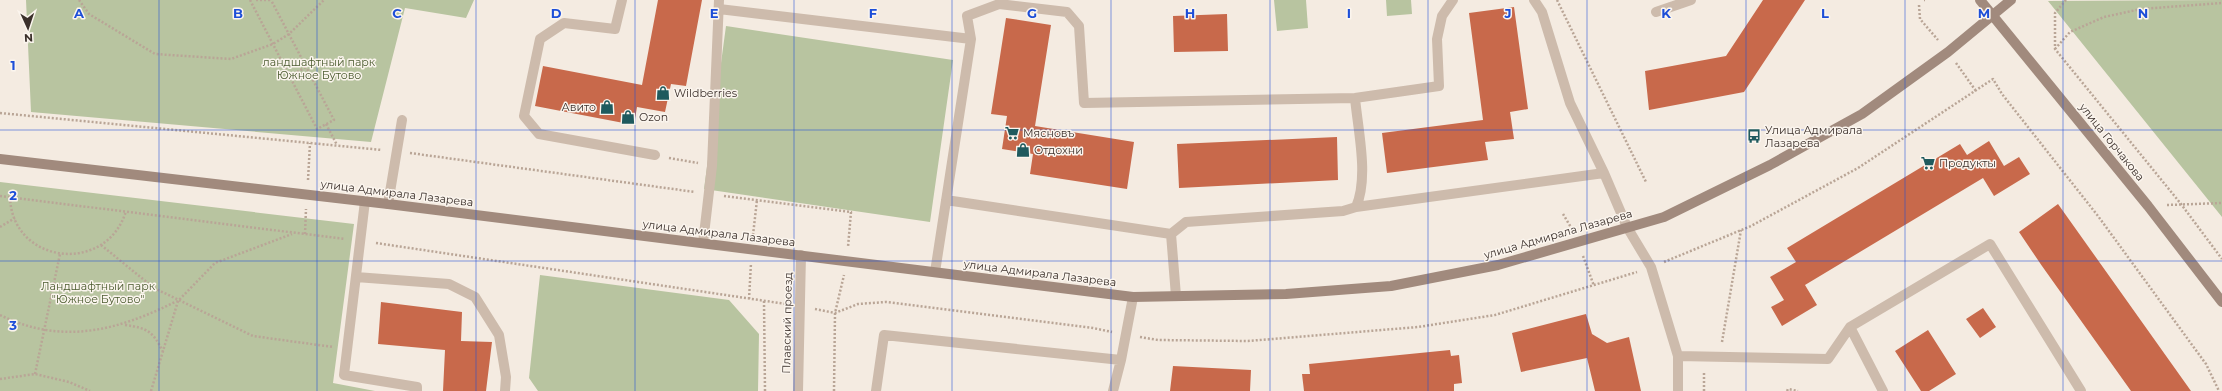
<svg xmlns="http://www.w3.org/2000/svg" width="2222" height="391" viewBox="0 0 2222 391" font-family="Montserrat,sans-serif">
	<rect width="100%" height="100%" fill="#f4ebe1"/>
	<path fill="#b8c4a0" d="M26 0H474L466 18 405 8 371 142 31 112Z
		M1274 0H1306L1308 28 1277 31Z
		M1386 0H1411L1412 14 1387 16Z
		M2222 0V217L2048 1Z
		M726 26 953 60 930 222 704 189Z
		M0 182 354 224 333 383 375 391H0Z
		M540 275 729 300 759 334 758 391H538L529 378Z"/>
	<path fill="#c8694b" d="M658 0H702L686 86 671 84 665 112 637 107 634 125 535 106 543 66 642 85Z
		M1763 0H1805L1744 92 1649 110 1645 71 1726 56Z
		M1514 7 1528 109 1510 112 1514 139 1485 142 1488 160 1387 173 1382 133 1483 120 1469 13Z
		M1227 14 1228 51 1174 52 1173 16Z
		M1006 18 1051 25 1035 126 1134 142 1127 189 1030 174 1033 154 1002 149 1007 116 991 114Z
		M1337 137 1338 180 1179 188 1177 144Z
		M1989 141 2004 166 2019 157 2030 174 1994 196 1983 178 1805 285 1817 305 1782 326 1771 307 1784 300 1770 277 1796 262 1787 248 1960 144 1967 155Z
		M2058 204 2191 391H2131L2042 266 2019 232Z
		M381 302 462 312 461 341 492 342 486 391H443L445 350 378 344Z
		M1983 308 1996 327 1980 338 1966 319Z
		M1586 314 1592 334 1607 343 1629 337 1641 391H1595L1587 358 1521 372 1512 333Z
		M1928 330 1956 374 1929 391H1921L1895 351Z
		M1450 350 1451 356 1459 355 1462 383 1454 384V391H1304L1302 374H1310L1309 364Z
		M1173 366 1251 370 1250 391H1170Z"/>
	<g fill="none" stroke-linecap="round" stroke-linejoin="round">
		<path stroke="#b9a596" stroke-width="2.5" stroke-dasharray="2 2" stroke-linecap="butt" d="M79 0 89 14 155 54 231 59 273 44 289 34 324 0
			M250 0 317 129 334 120 271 0
			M256 0H272
			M1557 0 1646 182
			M1924 0H1925
			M2066 0 2055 13V49L2181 204 2222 259
			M1919 5 1920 19 1938 40
			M2055 49 2070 32 2104 17 2141 9 2222 3
			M1956 63 1976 91
			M290 76 306 67
			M0 113 382 150
			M326 124 337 145
			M410 153 695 192
			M669 158 698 163
			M308 180 310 143
			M0 196 345 239
			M724 196 851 212 848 247
			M10 197C12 265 107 275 126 211
			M2167 205 2222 203
			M1563 214 1572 229
			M0 227 15 218
			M305 234 306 209
			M753 235 757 200
			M376 243 786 304
			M101 245 154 288 253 336 333 347
			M1583 256 1594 286
			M1664 262 1751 226 1858 168 1993 79 2002 94 2098 216 2206 364 2219 391
			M749 299 751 263
			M764 301 765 391
			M815 309 835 313 858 304 886 302 1093 328 1112 332
			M0 315C63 346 119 330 177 301
			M125 325C147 328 153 331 163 352
			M1140 337 1158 340 1248 341 1418 327 1495 315 1637 272
			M1722 342 1741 230
			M35 374 60 254
			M0 379 35 374 69 382 90 391
			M151 391 178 301 215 263 292 234
			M834 391 835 313 844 275
			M1704 391V372
			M1787 391 1788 389 1798 391"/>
		<path stroke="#cdbbac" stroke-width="10" d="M622 0 615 29 564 23 540 39 524 116 539 134 655 155
			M719 9 971 39
			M1656 12 1691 0
			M1604 173 1627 227 1651 267 1678 356
			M946 200 1171 234
			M365 201 344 375 417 387V391
			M388 204 402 120
			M1356 207 1604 173 1570 103 1542 12 1534 0
			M703 243 712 166 719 0
			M935 272 971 39 967 16 999 4 1067 12 1079 26 1084 103 1355 98 1439 86 1437 39 1442 16 1453 0
			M356 277 449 284 475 297 499 335 506 377 505 391
			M1176 296 1171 234 1186 222 1343 211 1356 207C1369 177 1358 131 1355 98
			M1850 327 1883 391
			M876 391 884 335 1121 360 1133 297
			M1113 391 1121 360
			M1678 391V356L1828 359 1850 327 1990 244 2081 391"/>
		<path stroke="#cdbbac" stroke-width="10" d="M798 391 801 255"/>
		<path stroke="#a18a7d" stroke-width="10" d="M1980 0 2148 206 2222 302
			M0 159 388 204 1133 297 1286 294 1391 286 1498 265 1664 217 1770 165 1862 114 1948 52 2011 0"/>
	</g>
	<path fill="none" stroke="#1d4ed8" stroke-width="1" stroke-opacity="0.55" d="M159 0V391M317 0V391M476 0V391M635 0V391M794 0V391M952 0V391M1111 0V391M1270 0V391M1428 0V391M1587 0V391M1746 0V391M1905 0V391M2063 0V391M0 130H2222M0 261H2222"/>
	<defs>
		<symbol id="shop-bare" viewBox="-9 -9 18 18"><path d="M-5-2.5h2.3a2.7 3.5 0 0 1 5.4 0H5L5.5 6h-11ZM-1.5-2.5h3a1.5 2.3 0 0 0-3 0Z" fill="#1f5a5e" stroke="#fbf5ee" stroke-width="2.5" paint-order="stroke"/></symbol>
		<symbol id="supermarket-bare" viewBox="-9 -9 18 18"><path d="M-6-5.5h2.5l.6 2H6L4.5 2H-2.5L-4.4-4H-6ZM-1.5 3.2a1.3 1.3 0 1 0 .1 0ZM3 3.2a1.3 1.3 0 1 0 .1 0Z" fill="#1f5a5e" stroke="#fbf5ee" stroke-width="2.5" paint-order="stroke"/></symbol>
		<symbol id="bus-bare" viewBox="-9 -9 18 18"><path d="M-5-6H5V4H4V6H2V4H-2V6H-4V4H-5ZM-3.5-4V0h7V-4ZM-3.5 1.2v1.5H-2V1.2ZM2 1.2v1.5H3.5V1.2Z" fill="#1f5a5e" stroke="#fbf5ee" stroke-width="2.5" paint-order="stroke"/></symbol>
	</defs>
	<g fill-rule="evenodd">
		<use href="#shop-bare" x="653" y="83" width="20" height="20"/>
		<use href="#shop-bare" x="597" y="97" width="20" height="20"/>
		<use href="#shop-bare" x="618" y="107" width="20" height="20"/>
		<use href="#supermarket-bare" x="1002" y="123" width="20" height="20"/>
		<use href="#bus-bare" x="1744" y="126" width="20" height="20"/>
		<use href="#shop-bare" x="1013" y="140" width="20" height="20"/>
		<use href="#supermarket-bare" x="1918" y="153" width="20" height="20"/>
	</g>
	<g text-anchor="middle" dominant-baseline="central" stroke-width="3" stroke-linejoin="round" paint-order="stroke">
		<g font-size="11" fill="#4a5a2e" stroke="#fbf5ee">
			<text x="319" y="62">ландшафтный парк<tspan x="319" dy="13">Южное Бутово</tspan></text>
			<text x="98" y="286">Ландшафтный парк<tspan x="98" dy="13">"Южное Бутово"</tspan></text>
		</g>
		<g font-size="11" fill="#3b302b" stroke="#fbf5ee" text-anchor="start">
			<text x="674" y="93">Wildberries</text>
			<text x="596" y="107" text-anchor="end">Авито</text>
			<text x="639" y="117">Ozon</text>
			<text x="1765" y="130">Улица Адмирала<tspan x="1765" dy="13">Лазарева</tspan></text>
			<text x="1023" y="133">Мясновъ</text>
			<text x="1034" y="150">Отдохни</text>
			<text x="1939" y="163">Продукты</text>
		</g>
		<g font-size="11" fill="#3b302b" stroke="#fbf5ee">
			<text transform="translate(2112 142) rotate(51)">улица Горчакова</text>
			<text transform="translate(397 193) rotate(7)">улица Адмирала Лазарева</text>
			<text transform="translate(719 233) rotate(7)">улица Адмирала Лазарева</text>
			<text transform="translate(1558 234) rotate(-16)">улица Адмирала Лазарева</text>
			<text transform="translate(1040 273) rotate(7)">улица Адмирала Лазарева</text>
			<text transform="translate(787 323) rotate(-89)">Плавский проезд</text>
		</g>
	</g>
	<g font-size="13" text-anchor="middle" font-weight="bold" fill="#1d4ed8" stroke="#fbf5ee" stroke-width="3" stroke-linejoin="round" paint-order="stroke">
		<text x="79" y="18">A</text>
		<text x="238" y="18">B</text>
		<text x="397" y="18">C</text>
		<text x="556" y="18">D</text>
		<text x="714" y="18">E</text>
		<text x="873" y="18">F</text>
		<text x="1032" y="18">G</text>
		<text x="1190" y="18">H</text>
		<text x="1349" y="18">I</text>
		<text x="1508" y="18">J</text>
		<text x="1666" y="18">K</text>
		<text x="1825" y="18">L</text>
		<text x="1984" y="18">M</text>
		<text x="2143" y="18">N</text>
		<text x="13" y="70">1</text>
		<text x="13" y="200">2</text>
		<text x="13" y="330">3</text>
	</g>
	<g transform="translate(28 28) rotate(177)" stroke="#fbf5ee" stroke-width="3" paint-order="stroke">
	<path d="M0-3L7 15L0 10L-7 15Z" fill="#3b302b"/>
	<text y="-6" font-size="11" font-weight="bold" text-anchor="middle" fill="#3b302b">N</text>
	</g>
</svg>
